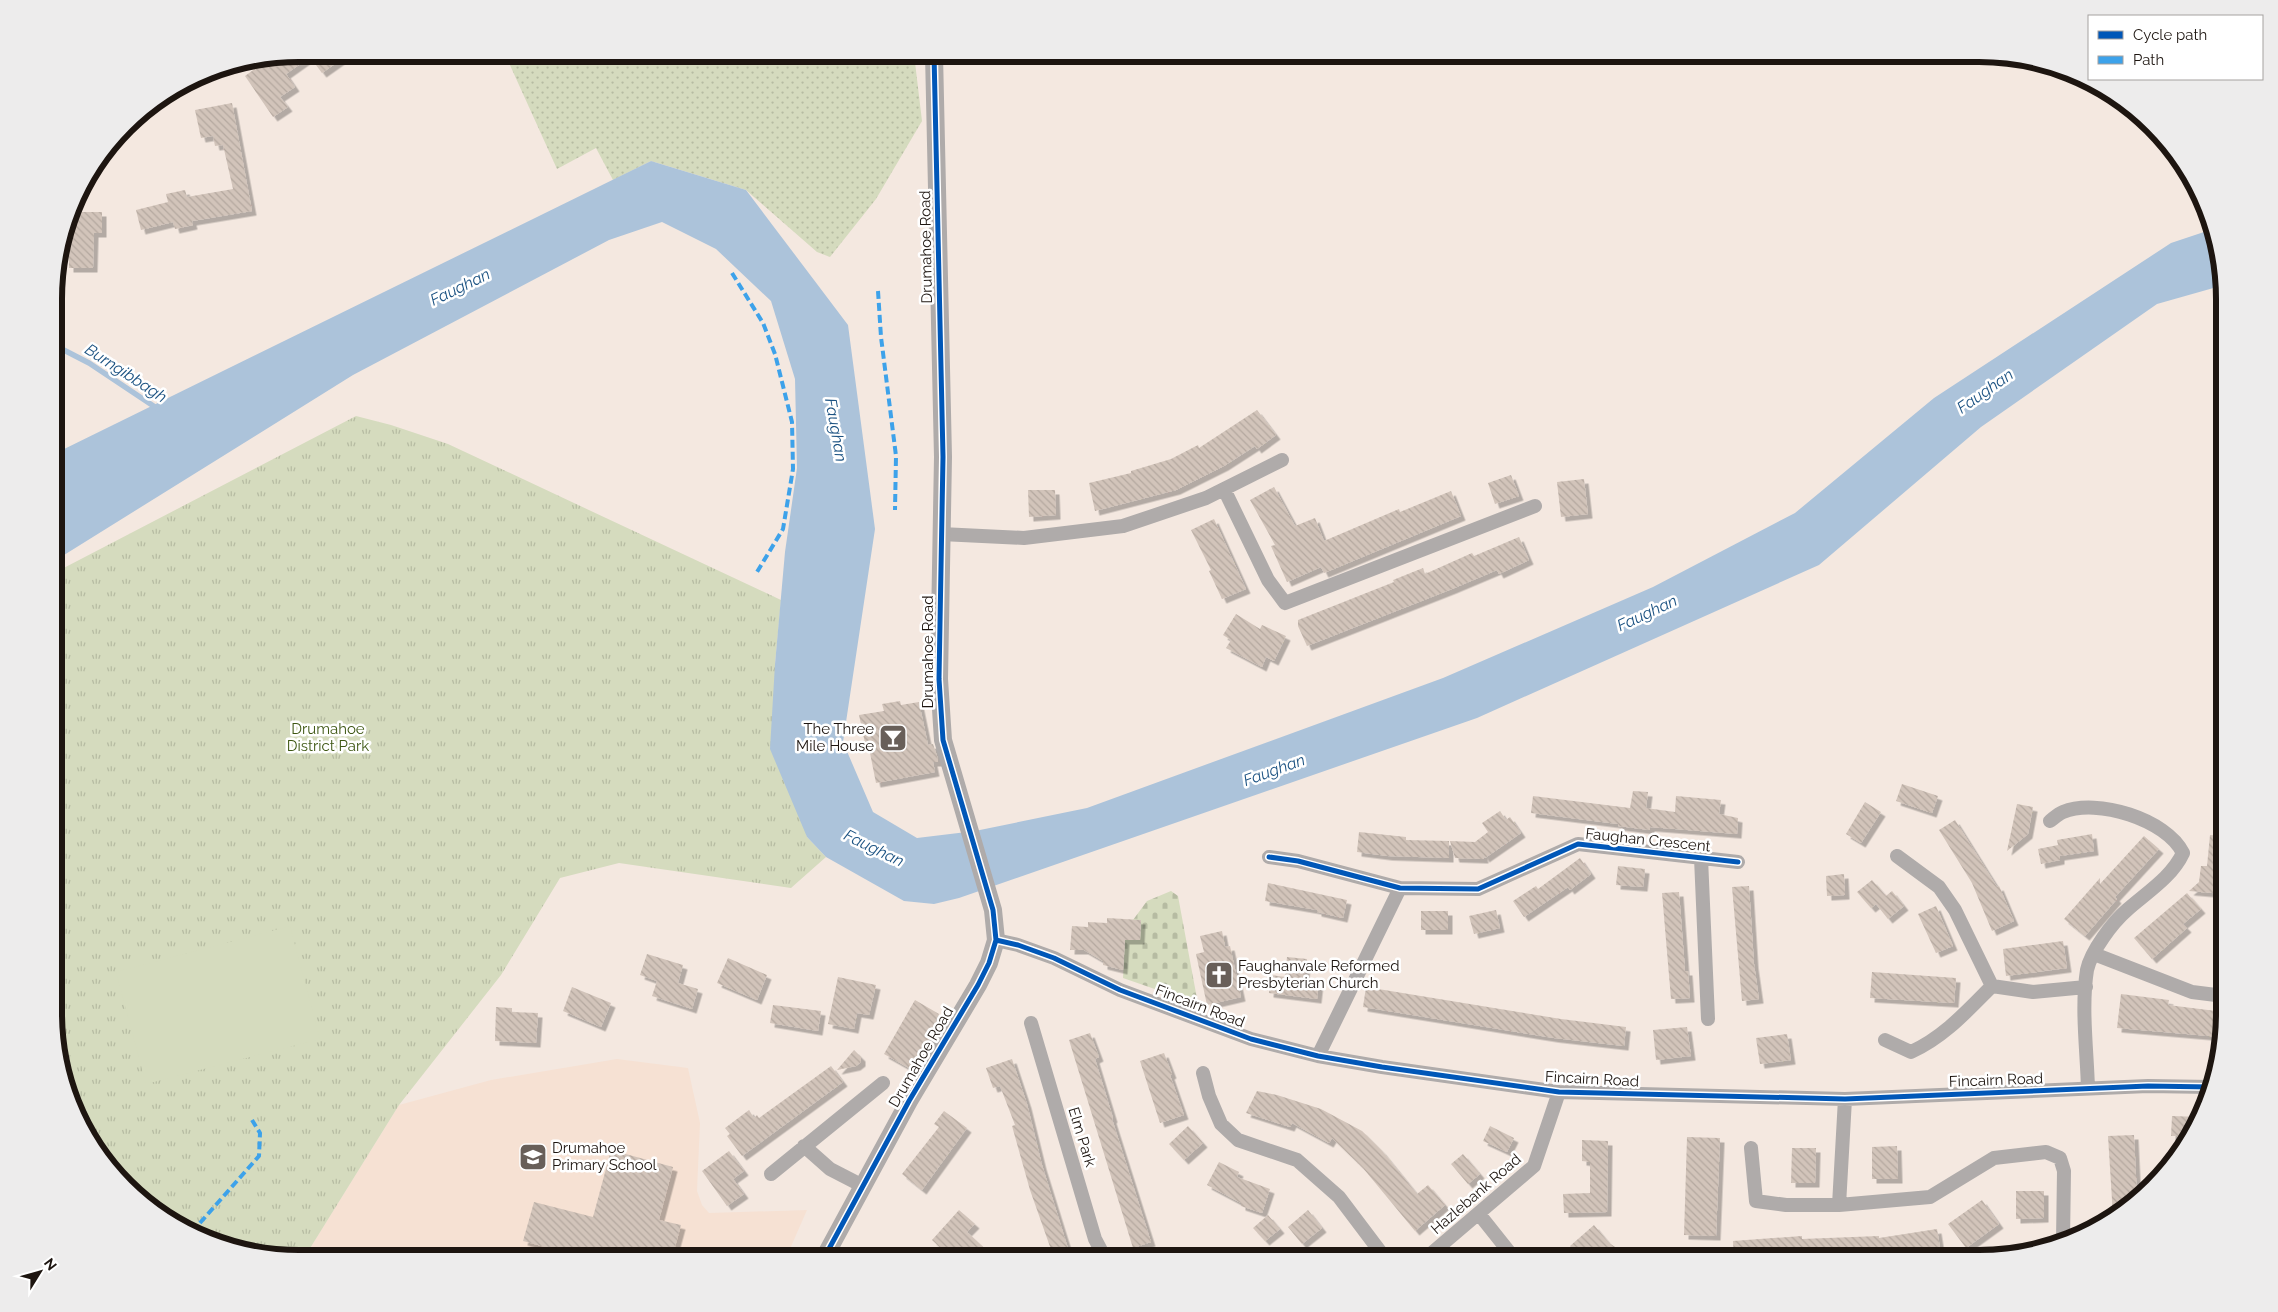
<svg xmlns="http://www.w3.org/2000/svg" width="2278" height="1312" viewBox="0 0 2278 1312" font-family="Raleway,sans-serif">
	<defs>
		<pattern id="grass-dots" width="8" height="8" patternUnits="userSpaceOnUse" patternTransform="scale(1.25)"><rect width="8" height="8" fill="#d5dbbe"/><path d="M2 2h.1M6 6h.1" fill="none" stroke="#b6bba2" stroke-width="1.8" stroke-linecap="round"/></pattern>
		<pattern id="cemetery-stones" width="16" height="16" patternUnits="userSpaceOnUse" patternTransform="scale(1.25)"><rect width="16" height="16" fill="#d5dbbe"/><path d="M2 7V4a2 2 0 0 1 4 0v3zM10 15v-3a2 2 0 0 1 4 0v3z" fill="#b6bba2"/></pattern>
		<pattern id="park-tufts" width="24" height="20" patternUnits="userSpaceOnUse" patternTransform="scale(1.25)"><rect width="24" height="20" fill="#d5dbbe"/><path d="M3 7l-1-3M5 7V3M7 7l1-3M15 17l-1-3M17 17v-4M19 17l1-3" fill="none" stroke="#b6bba2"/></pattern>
		<pattern id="building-back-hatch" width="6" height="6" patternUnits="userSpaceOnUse" patternTransform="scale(1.25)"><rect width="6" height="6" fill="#d2c4ba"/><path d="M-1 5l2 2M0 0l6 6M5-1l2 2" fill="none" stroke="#b4a89f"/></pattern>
		<filter id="shadow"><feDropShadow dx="4.5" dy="4.5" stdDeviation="0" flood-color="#0004"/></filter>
	</defs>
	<rect width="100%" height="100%" fill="#f4e8e0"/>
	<path fill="#f6e1d3" d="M617 1059 688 1068 700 1123 697 1191 702 1205 709 1213 807 1210 786 1258H304L399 1105 491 1080Z"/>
	<path fill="url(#grass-dots)" d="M505 54H914L922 121 876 199 830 257 817 252 746 190 651 161 613 180 596 148 557 169Z"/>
	<path fill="url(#cemetery-stones)" d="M1171 891 1178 896 1198 1004 1123 978 1125 940H1140L1141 921 1133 920 1147 901Z"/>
	<path fill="url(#park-tufts)" d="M356 416 391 425 448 444 781 600 775 664 807 837 826 857 791 888 619 863 560 878 501 975 399 1105 304 1258H300C279 1256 255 1256 236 1250 165 1228 101 1176 73 1106 65 1087 61 1064 56 1044V572Z"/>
	<path fill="#d5dbbe" d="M290 926 320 1039 146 1084 116 972Z"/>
	<path fill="#acc3da" d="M651 161 746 190 848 325 875 529 843 742 873 812 917 838 975 831 1087 808 1443 678 1653 587 1795 513 1934 398 2171 243 2213 229 2224 285 2157 304 1981 427 1819 565 1477 718 959 898 934 904 904 901 826 857 807 837 770 749 775 664 785 552 797 468 795 379 771 301 716 249 662 222 609 240 353 375 56 560V453Z"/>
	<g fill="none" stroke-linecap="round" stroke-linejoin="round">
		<path stroke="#acc3da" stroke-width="5.5" d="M56 346 89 363 158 409"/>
	</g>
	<path fill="url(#building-back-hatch)" filter="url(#shadow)" d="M300 54H349L322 73 310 57 286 74 295 87 280 97 288 107 273 117 245 76 267 60Z
		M232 103 252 211 192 221 193 225 175 229 173 222 141 230 136 210 168 202 166 194 185 190 187 197 233 189 223 145 215 146 213 136 201 138 195 110Z
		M73 212H102V233H94L93 268H69V233H66Z
		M1257 410 1276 435 1257 449 1255 446 1224 466 1176 490 1095 511 1089 483 1131 473V471L1171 459 1198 445 1199 448Z
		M1511 475 1519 496 1495 504 1488 483Z
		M1584 479 1588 514 1561 517 1557 482Z
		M1274 487 1295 526 1315 518 1324 541 1399 509 1400 512 1451 491 1461 516 1324 573 1321 567 1287 582 1271 546 1275 545 1250 500Z
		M1028 490H1055L1056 515 1029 517Z
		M1214 519 1246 589 1222 599 1209 571 1211 570 1191 530Z
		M1519 537 1529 560 1499 574 1497 570 1452 589 1307 646 1298 626V620L1394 582 1393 580 1423 568 1425 574 1472 553 1474 556Z
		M1236 614 1260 629 1262 625 1286 636 1274 661 1266 657 1262 667 1226 648 1231 640 1223 635Z
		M900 701 901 705 919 702 928 745 933 744 937 756 938 762H933L935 772 876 783 868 743H865L859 715 884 711 882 704Z
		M1902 784 1938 796 1932 813 1896 801Z
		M1633 791 1648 792 1646 808 1675 812 1676 796 1721 800 1719 814 1738 818 1737 834 1650 827V830L1618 826V824L1531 813 1533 796 1630 808Z
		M1865 802 1881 812 1861 843 1846 834Z
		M2017 804 2033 807 2028 834 2007 851Z
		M1500 811 1506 820 1510 817 1521 833 1485 858 1483 854 1484 859 1455 858 1450 841 1475 842 1488 832 1482 823Z
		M1955 820 1997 887 1999 886 2014 921 1992 931 1972 883 1939 830Z
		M1359 832 1406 837V840L1449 841V858L1388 856 1357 852Z
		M2092 834 2094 851 2060 856V860L2041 864 2038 849 2058 845 2057 840Z
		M2210 835 2224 836V894L2189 891 2199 882 2201 866H2207Z
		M2144 836 2159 849 2115 897 2117 899 2085 936 2064 919 2100 878V884Z
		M1580 858 1591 874 1570 890 1568 887 1524 917 1513 901 1536 886 1538 889Z
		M1618 866 1645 869 1643 887 1616 885Z
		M1844 874 1845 895 1827 896 1826 876Z
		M1872 880 1886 896 1871 908 1857 892Z
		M1268 883 1347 900 1343 918 1317 912V910L1265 901Z
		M1749 886 1754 964 1759 999 1742 1001 1732 887Z
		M1892 891 1904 906 1888 919 1876 904Z
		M1679 892 1685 971H1688L1690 998 1671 999 1662 893Z
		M2187 893 2201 909 2183 924 2187 928 2152 959 2134 938Z
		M1936 906 1953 946 1936 953 1918 914Z
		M1496 910 1500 928 1474 934 1469 916Z
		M1421 911H1448V930H1421Z
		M1107 918 1141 920 1140 940H1125L1123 970 1103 965V961L1084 950H1070L1072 926 1088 927V922L1107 923Z
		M1222 931 1225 947 1230 946 1241 997 1207 1005 1196 954 1204 952 1200 936Z
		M2063 941 2067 968 2006 976 2003 949Z
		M647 954 683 965 678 983 698 989 692 1009 652 996 657 981 640 975Z
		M1287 957 1307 959 1304 980 1319 981 1317 999 1269 993 1271 975 1285 977Z
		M728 958 767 975 757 1000 717 983Z
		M1872 972 1956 978 1954 1003 1870 998Z
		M838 977 876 985 869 1015 857 1013 854 1029 828 1024Z
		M572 987 611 1003 601 1027 563 1011Z
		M1366 987 1561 1019 1626 1027 1624 1046 1554 1038 1363 1007Z
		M2121 994 2169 1000 2168 1005 2224 1012 2221 1037 2117 1028Z
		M915 1000 939 1014 935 1021 939 1023 916 1062 913 1060 909 1068 884 1054Z
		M773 1005 821 1011 818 1031 770 1023Z
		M496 1007 512 1008V1012L538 1013 536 1043 495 1041Z
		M1687 1027 1691 1056 1656 1060 1653 1030Z
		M1090 1033 1099 1057 1095 1059 1113 1118 1112 1119 1151 1242 1133 1248 1069 1040Z
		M1787 1034 1791 1060 1760 1064 1756 1038Z
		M854 1050 861 1057V1062L856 1066 837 1070Z
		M1164 1053 1172 1074 1170 1075 1184 1115 1160 1123 1140 1061Z
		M1012 1059 1027 1104 1042 1165 1071 1258H1054L1030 1190 1012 1126 1015 1125 1000 1086 993 1088 986 1068Z
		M831 1066 843 1082 742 1156 727 1136 730 1134 725 1128 749 1110 754 1118 757 1115 759 1118Z
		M1257 1091 1277 1095 1321 1109 1362 1131 1382 1151 1417 1194 1428 1185 1445 1205 1415 1231 1363 1168 1332 1138 1329 1143 1292 1123 1290 1127 1246 1113Z
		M944 1111 967 1128 922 1190 902 1174 939 1127 934 1124Z
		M2172 1116 2199 1117 2191 1135 2177 1154V1136H2171Z
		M1188 1126 1203 1143 1184 1160 1169 1144Z
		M1490 1126 1514 1138 1507 1152 1483 1141Z
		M2134 1135 2137 1198 2113 1216 2108 1136Z
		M1687 1137 1720 1138 1716 1236 1684 1235Z
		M1582 1140 1608 1141 1607 1212 1564 1213 1563 1194 1590 1193V1162L1582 1161Z
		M1897 1146 1898 1179H1872V1147Z
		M1792 1148H1816L1815 1183H1791Z
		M611 1150 673 1167 659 1220 681 1225 672 1258H586L523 1241 534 1202 593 1217Z
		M729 1151 744 1171 733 1179 744 1194 727 1206 702 1171Z
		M1463 1154 1480 1174 1468 1184 1451 1164Z
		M1219 1162 1239 1172 1237 1177 1270 1189 1262 1213 1241 1206V1203L1207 1185Z
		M2016 1191H2044V1218L2016 1219Z
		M1982 1200 1999 1224 1966 1248 1948 1224Z
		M959 1210 975 1224 967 1232 995 1258H951L932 1240Z
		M1308 1210 1322 1228 1302 1244 1288 1227Z
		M1268 1215 1280 1229 1265 1241 1253 1228Z
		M1594 1225 1609 1243 1632 1258H1580L1570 1246Z
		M1937 1229 1941 1254 1921 1258H1734L1733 1241 1802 1236V1239L1879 1236V1238Z"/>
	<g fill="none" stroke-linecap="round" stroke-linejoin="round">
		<path stroke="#afabaa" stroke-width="14" d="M1224 489 1268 580 1285 603 1535 506
			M941 534 1024 538 1123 526 1206 498 1282 460
			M2050 821C2054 818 2058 814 2063 812 2097 798 2166 819 2183 853 2172 877 2146 893 2127 910 2113 922 2091 951 2087 970 2081 1008 2087 1050 2088 1089
			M1897 856 1939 887 1955 910 1992 986
			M1269 857 1298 861 1400 888 1478 889 1578 844 1738 862
			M1701 858 1708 1019
			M996 940 1018 945 1054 958 1120 990 1251 1039 1318 1056 1382 1067 1559 1092 1845 1099 2148 1086 2211 1087
			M2094 954 2192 992 2224 996
			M1031 1023 1095 1239 1105 1258
			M1885 1040 1911 1052C1944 1037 1967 1011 1992 986L2033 992 2086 987
			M1318 1056 1400 888
			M1203 1073 1209 1096 1221 1124 1238 1140 1297 1160 1339 1197 1385 1258
			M804 1146 830 1169 863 1186
			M1751 1148 1756 1201 1786 1205H1839L1930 1197 1994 1158 2046 1152 2060 1158 2064 1171 2063 1241
			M771 1174 883 1083
			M1839 1205 1845 1099
			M1479 1214 1514 1258
			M1426 1258 1534 1166 1559 1092"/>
		<path stroke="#afabaa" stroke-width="18" d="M824 1258 909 1101 978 985 989 963 996 940 993 910 943 740 939 679 943 457 934 54"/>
		<path stroke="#3da2ea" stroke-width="4" stroke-dasharray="8 4" stroke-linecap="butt" d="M732 273 763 323 775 354 792 422 793 469 783 529 757 572
			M878 291 881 337 896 456 895 510
			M56 617 63 620
			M192 1232 259 1156 260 1133 252 1120"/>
		<defs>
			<path id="cycleway" d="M1269 857 1298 861 1400 888 1478 889 1578 844 1738 862
				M996 940 1018 945 1054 958 1120 990 1251 1039 1318 1056 1382 1067 1559 1092 1845 1099 2148 1086 2211 1087
				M824 1258 909 1101 978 985 989 963 996 940 993 910 943 740 939 679 943 457 934 54"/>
		</defs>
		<use href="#cycleway" stroke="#fff" stroke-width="8"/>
		<use href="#cycleway" stroke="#0057b8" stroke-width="5"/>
	</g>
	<defs>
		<symbol id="bar-square" viewBox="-11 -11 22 22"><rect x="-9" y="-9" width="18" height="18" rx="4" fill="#685f59" stroke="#fff"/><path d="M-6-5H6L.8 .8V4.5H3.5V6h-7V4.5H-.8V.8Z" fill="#fff"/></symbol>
		<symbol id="church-square" viewBox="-11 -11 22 22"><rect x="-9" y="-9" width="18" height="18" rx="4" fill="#685f59" stroke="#fff"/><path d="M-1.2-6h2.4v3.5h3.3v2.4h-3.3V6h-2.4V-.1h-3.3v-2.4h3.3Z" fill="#fff"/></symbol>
		<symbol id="school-square" viewBox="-11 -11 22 22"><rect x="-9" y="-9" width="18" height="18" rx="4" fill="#685f59" stroke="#fff"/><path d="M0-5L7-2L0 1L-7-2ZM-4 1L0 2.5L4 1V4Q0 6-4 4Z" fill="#fff"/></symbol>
	</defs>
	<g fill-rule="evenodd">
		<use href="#bar-square" x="877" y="722" width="32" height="32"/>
		<use href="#church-square" x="1203" y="959" width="32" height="32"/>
		<use href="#school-square" x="517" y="1141" width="32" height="32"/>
	</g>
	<g text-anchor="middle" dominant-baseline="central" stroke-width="5" stroke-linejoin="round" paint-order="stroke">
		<g font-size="15" fill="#1d1510" stroke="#fff">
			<text transform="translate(926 247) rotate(-91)">Drumahoe Road</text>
			<text transform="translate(928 652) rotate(-90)">Drumahoe Road</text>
			<text transform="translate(1648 840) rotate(6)">Faughan Crescent</text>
			<text transform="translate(1200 1006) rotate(21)">Fincairn Road</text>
			<text transform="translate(921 1057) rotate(-60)">Drumahoe Road</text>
			<text transform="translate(1592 1079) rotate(3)">Fincairn Road</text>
			<text transform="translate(1996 1080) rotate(-2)">Fincairn Road</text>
			<text transform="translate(1082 1137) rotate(73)">Elm Park</text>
			<text transform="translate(1476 1194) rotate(-41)">Hazlebank Road</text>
		</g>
		<g font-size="15" fill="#3e5713" stroke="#fff">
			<text x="328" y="729">Drumahoe<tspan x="328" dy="17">District Park</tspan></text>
		</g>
		<g font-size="15" fill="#1d1510" stroke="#fff" text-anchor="start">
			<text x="874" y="729" text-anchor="end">The Three<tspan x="874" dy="17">Mile House</tspan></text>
			<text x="1238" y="966">Faughanvale Reformed<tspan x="1238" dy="17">Presbyterian Church</tspan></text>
			<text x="552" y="1148">Drumahoe<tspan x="552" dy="17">Primary School</tspan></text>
		</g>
		<g font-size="16" font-style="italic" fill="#1b5282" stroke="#fff">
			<text transform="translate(460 287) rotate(-26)">Faughan</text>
			<text transform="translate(126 373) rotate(33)">Burngibbagh</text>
			<text transform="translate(1985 391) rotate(-35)">Faughan</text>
			<text transform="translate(836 430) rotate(80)">Faughan</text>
			<text transform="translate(1647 613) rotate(-25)">Faughan</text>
			<text transform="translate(1274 770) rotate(-20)">Faughan</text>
			<text transform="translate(874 848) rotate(26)">Faughan</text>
		</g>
	</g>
	<path d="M0 0H2278V1312H0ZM299 62H1979A237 237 0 0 1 2216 299V1013A237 237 0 0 1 1979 1250H299A237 237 0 0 1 62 1013V299A237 237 0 0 1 299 62Z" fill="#edecec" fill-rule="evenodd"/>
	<path fill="none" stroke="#1d1510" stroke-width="6" d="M299 62H1979A237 237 0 0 1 2216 299V1013A237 237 0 0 1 1979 1250H299A237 237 0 0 1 62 1013V299A237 237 0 0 1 299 62Z"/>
	<rect x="2088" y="15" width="175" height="65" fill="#ffffff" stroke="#a5a19f"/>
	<rect x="2098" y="31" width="25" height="8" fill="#0057b8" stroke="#a5a19f"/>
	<text x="2133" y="40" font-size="15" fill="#1d1510">Cycle path</text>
	<rect x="2098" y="56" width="25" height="8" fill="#3da2ea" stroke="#a5a19f"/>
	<text x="2133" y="65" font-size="15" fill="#1d1510">Path</text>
	<g transform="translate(40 1272) rotate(53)" stroke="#ffffff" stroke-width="4" paint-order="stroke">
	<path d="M0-4L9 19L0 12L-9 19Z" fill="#1d1510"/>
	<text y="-8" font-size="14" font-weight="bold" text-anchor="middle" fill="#1d1510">N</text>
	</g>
</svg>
